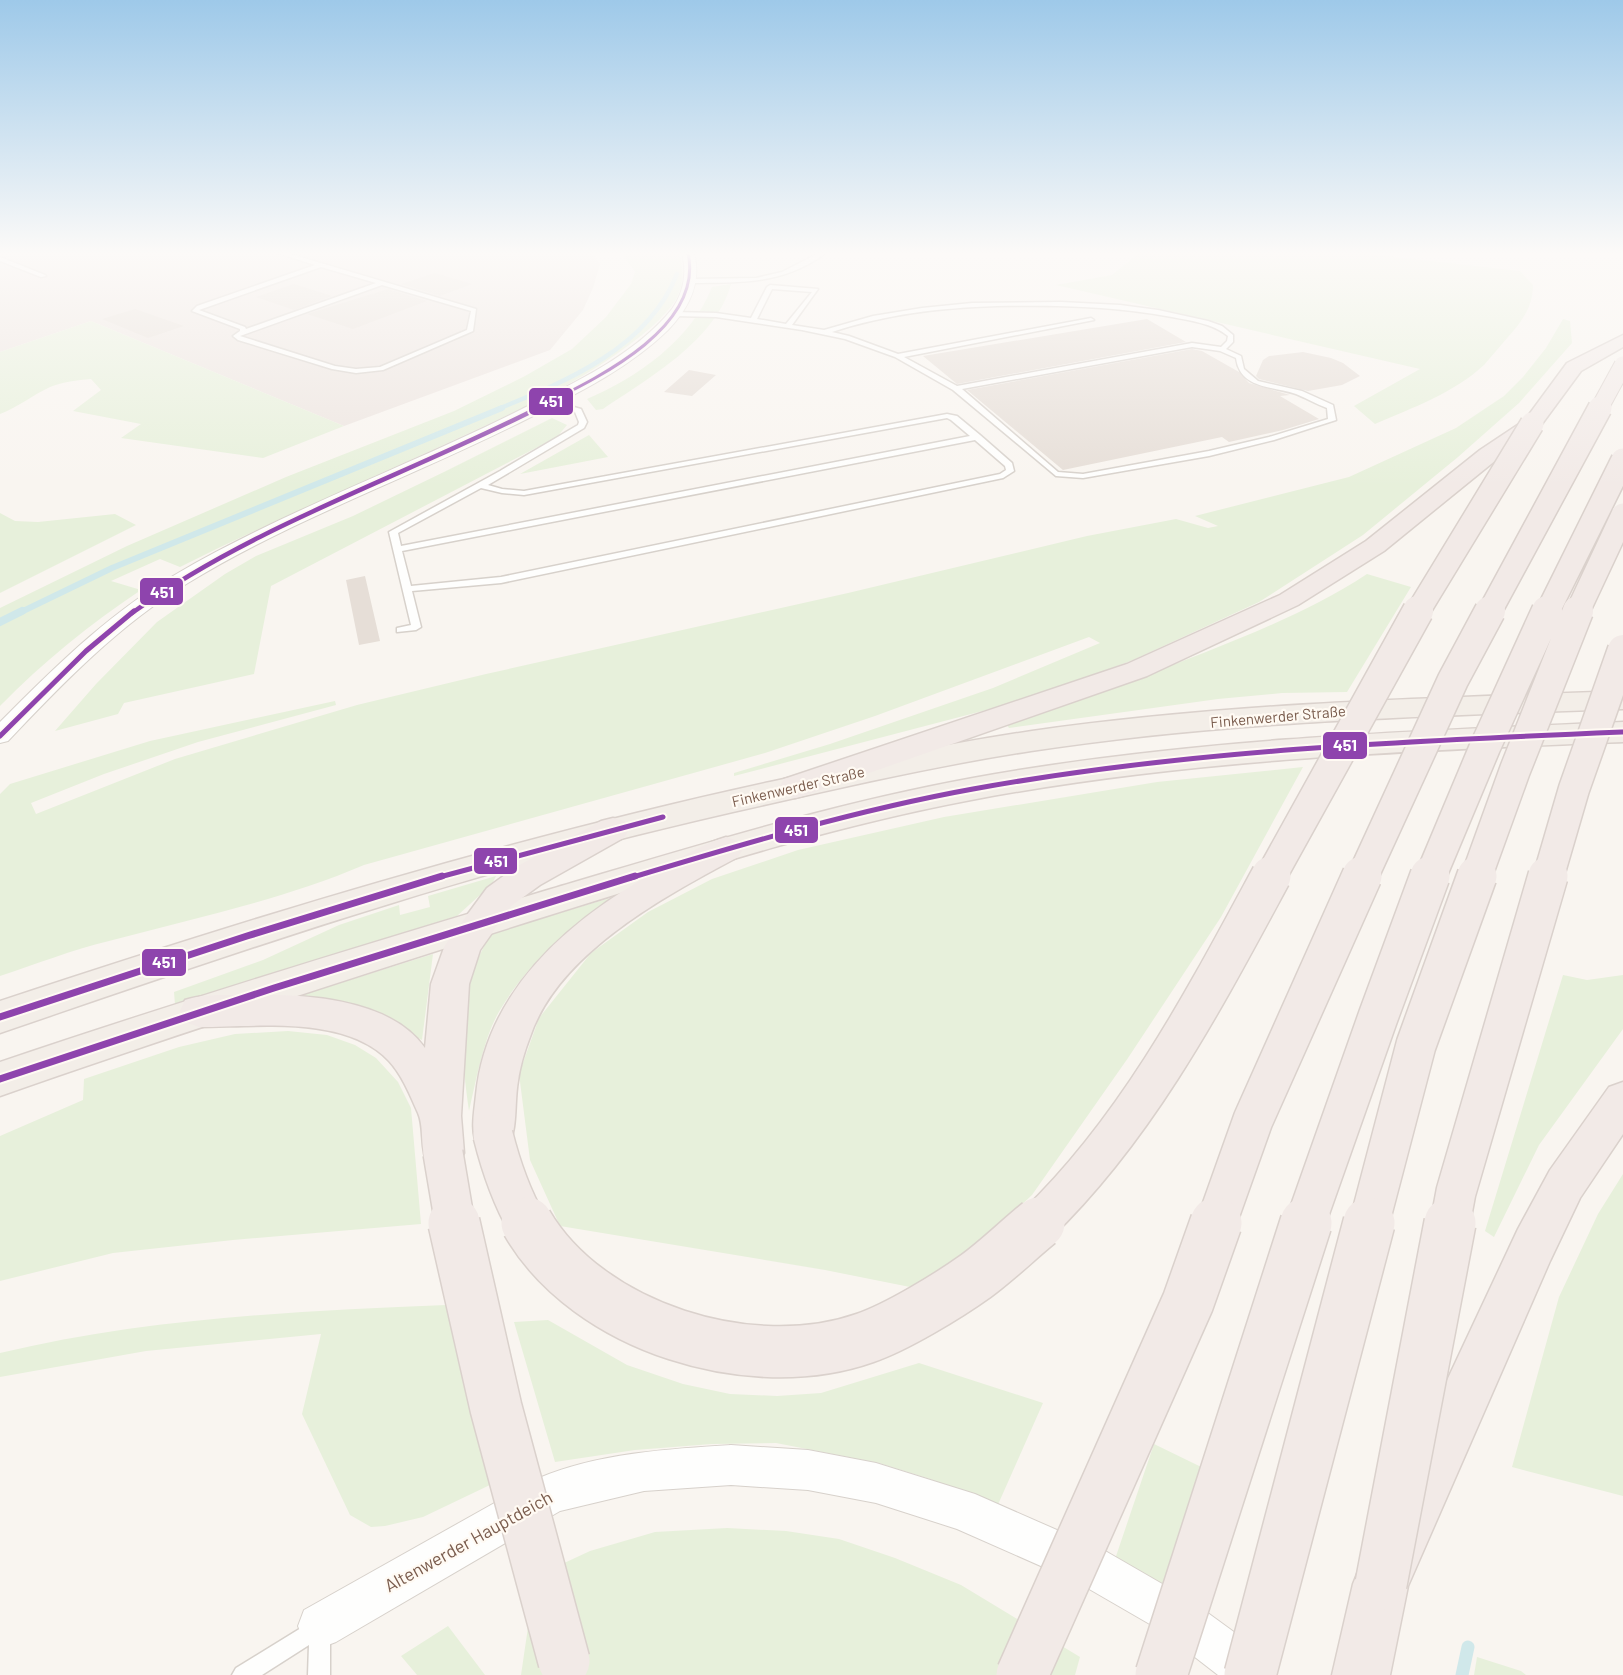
<svg xmlns="http://www.w3.org/2000/svg" width="1623" height="1675" viewBox="0 0 1623 1675" font-family="Barlow,sans-serif">
	<rect width="100%" height="100%" fill="#f9f5f0"/>
	<path fill="#ede5e0" d="M0 253H592L600 264 593 288 583 310 550 350 344 426 91 321 0 352Z"/>
	<path fill="#e7f0db" d="M622 253H679C684 267 684 287 675 301 664 318 645 333 629 345 572 388 506 416 441 446 354 486 266 524 180 567L160 559 111 581 141 590C90 624 43 662 0 706V608L127 546 286 477 454 411 525 376 572 349 606 317 631 284 635 272Z
		M1139 253H1360L1520 271 1533 285C1533 306 1522 322 1508 337 1500 346 1492 356 1484 365 1454 393 1412 408 1375 424L1354 406 1420 369 1056 285 1112 275Z
		M731 284C716 340 649 378 603 409L596 410 587 399C637 378 692 339 712 287Z
		M1563 319 1570 321 1572 343 1519 403 1458 457 1363 535 1259 602 1133 660 1069 684 994 708 734 776V773L830 744 993 688 1100 643 1089 637 875 716 765 753 364 865C282 900 195 918 109 941 72 950 36 964 0 976V794L10 784 150 741 335 701 336 705 198 742 104 774 31 803 36 814 175 759 357 705 486 674 848 593 1087 536 1176 519 1208 528 1218 526 1195 516 1349 477 1456 428 1504 396 1523 377 1546 348Z
		M91 321 344 426 263 458 121 438 141 424 73 411 101 390 91 379C77 380 63 382 50 387 33 395 18 407 0 414V352Z
		M552 418 567 425 557 437 271 586 254 674 124 703 118 714 55 731 96 684 157 622 225 574 256 556 353 516 446 471Z
		M589 435 608 457 520 474Z
		M0 513 15 521 38 522 115 514 136 525 0 593Z
		M1367 574 1411 587 1347 692 1282 693 1218 699 1009 728 1007 725C1074 702 1140 678 1206 652 1261 630 1317 607 1367 574Z
		M1303 767 1221 917 1128 1058 1032 1195 963 1260 920 1289 825 1270 560 1226 530 1160 519 1074 539 1018 591 953 648 912 712 879 798 850 944 817 1157 782Z
		M496 876 492 884 457 916 175 1005 174 992 263 960 339 925 399 905 400 915 430 907 428 896Z
		M617 896C571 927 529 961 500 1010 484 1036 476 1081 469 1111 464 1076 460 1038 464 1004 466 980 480 955 490 934Z
		M433 954 422 1040 375 1015 308 999 302 995Z
		M1563 975 1587 980 1623 975V1029L1539 1145 1494 1237 1485 1231Z
		M288 1031 327 1035 355 1045 376 1058 398 1082 411 1108 421 1224 233 1240 113 1253 0 1281V1136L83 1100 84 1079 179 1047 235 1034Z
		M1623 1174V1496L1512 1467 1559 1297 1598 1214Z
		M446 1305 492 1484 423 1517 385 1526 371 1527 350 1515 302 1414 321 1334 146 1351 0 1377V1353C146 1318 297 1311 446 1305Z
		M548 1320 627 1365 683 1384 730 1394 777 1396 821 1393 919 1363 1043 1403 996 1509 930 1479 879 1463 776 1443 712 1444 635 1450 555 1462 514 1322Z
		M1154 1444 1230 1481 1188 1607 1112 1568Z
		M727 1528 786 1531 839 1539 895 1558 961 1585 1080 1657 1075 1675H521L532 1600 562 1564 590 1551 655 1532Z
		M448 1626 485 1675H417L401 1656Z
		M1477 1657 1521 1671 1526 1675H1474Z"/>
	<g fill="none" stroke-linecap="round" stroke-linejoin="round">
		<path stroke="#d0e8ea" stroke-width="4.5" d="M498 409C567 381 648 348 677 274"/>
		<path stroke="#d0e8ea" stroke-width="6" d="M19 613 112 568 502 408"/>
		<path stroke="#d0e8ea" stroke-width="8" d="M0 622 22 611"/>
		<path stroke="#d0e8ea" stroke-width="13" d="M1462 1675 1468 1647"/>
	</g>
	<path fill="#e6ded7" d="M435 273 472 284 440 296 401 284Z
		M294 284 332 296 294 310 256 297Z
		M388 289 427 301 353 329 307 314Z
		M135 309 184 326 148 338 102 319Z
		M1147 319 1186 342 957 384 923 356Z
		M1192 349 1202 351 1239 372 1249 383 1290 395 1280 396 1319 419 1283 430 1229 442 1222 437 1063 470 967 390Z
		M1303 352 1331 358 1343 363 1360 376 1342 385 1308 391 1259 379 1256 376 1263 360 1269 356Z
		M689 370 716 375 692 396 664 392Z
		M365 576 380 641 359 645 346 580Z"/>
	<g fill="none" stroke-linecap="round" stroke-linejoin="round">
		<defs>
			<path id="lane" d="M278 253H287L476 309 473 331 383 370 356 373 332 369 238 340 233 336 240 331V329L192 311 197 306 315 265ZM321 267 376 283 246 329 245 327 199 310ZM382 285 471 311 467 330 380 367 356 369 335 366 240 336Z
				M819 253H826C782 285 742 282 691 283L688 281 691 279 756 278 782 272Z
				M0 257 45 275 46 276 41 277 0 261Z
				M770 285 818 289 792 325 824 330 873 316 922 308 972 303 1061 302 1120 305 1158 310 1208 321 1222 326 1233 335V342L1226 349 1241 356 1244 369 1258 381 1302 391 1333 405 1336 420 1274 440 1209 456 1083 478 1056 476 953 390 895 357 845 339 802 330 716 317 675 316 672 314 675 312 716 313 751 318 767 287ZM772 289 812 292 786 324 757 319ZM997 306C1056 305 1114 306 1172 317 1191 321 1212 323 1228 336L1227 341 1221 347 1192 343 957 386 904 357 1094 320 1091 318 898 354 849 336 832 332C886 314 940 308 997 306ZM1192 347 1220 351 1236 358C1240 389 1272 386 1296 394 1306 398 1316 404 1327 408L1328 419 1269 437 1209 451 1083 474 1058 472 962 389Z
				M546 399 581 409 587 422 584 428 488 485 502 489 524 491 947 414 957 416 980 435 1012 463 1014 471 1003 478 501 583 412 591 421 627 416 630 397 632V628L411 625 389 532 500 471 578 425 579 422 575 412 546 403ZM947 418 951 420 970 436 401 546 398 533 481 488 502 493 524 495ZM975 440 1005 466 1006 470 1000 474 501 577 411 586 402 551Z
				M314 1620 327 1624 330 1631V1675H308L309 1645 262 1675H232L236 1668Z"/>
			<path id="street" d="M682 253H694C702 283 689 308 668 330 629 368 578 393 531 417 418 475 296 517 188 583 119 625 63 683 8 741L0 743V722L11 711C62 660 115 609 178 573 288 509 409 466 522 409 574 383 635 355 672 309 684 292 687 273 682 253Z
				M731 1445 808 1450 876 1463 975 1494 1107 1552 1190 1600 1271 1659 1277 1675H1218L1160 1630 1077 1582 957 1529 876 1503 808 1490 731 1485 644 1491 560 1511 336 1642 320 1648 304 1642 298 1626 304 1610 539 1478C599 1453 667 1449 731 1445Z"/>
			<path id="primary" d="M1623 691V709C1425 716 1227 721 1031 751 946 764 861 783 777 802 646 831 517 864 389 904 258 944 129 989 0 1033V1001C254 917 508 839 770 782 857 763 944 744 1032 731 1228 703 1426 698 1623 691Z
				M1623 722V742C1405 751 1186 759 971 800 828 827 689 872 550 915 366 973 182 1032 0 1096V1062C183 1000 367 944 551 889 690 848 830 804 973 778 1187 739 1406 731 1623 722Z"/>
			<path id="highway" d="M1623 335V347L1581 371 1539 428 1496 460 1384 551 1298 605 1147 676 806 795 795 798 784 795 779 787 784 779 1127 664 1280 595 1366 541 1480 450 1525 420 1567 363Z
				M613 818 625 821 629 829 625 837 540 885 511 906 480 950 469 984 461 1116 464 1153 458 1167 443 1172 428 1167C419 1147 425 1129 418 1113 410 1095 402 1075 389 1061 346 1015 256 1027 199 1027L185 1022 180 1011 185 1000C203 994 222 995 240 995 299 994 388 996 425 1048L431 984 445 945 487 888 516 867 601 821Z
				M726 837 738 841 743 849 738 857C665 896 558 953 530 1037 525 1050 520 1066 518 1081 514 1104 518 1127 508 1148L493 1154 478 1148C470 1131 474 1114 476 1095 486 991 568 921 653 873 676 860 700 845 726 837Z
				M1623 1082V1134L1580 1198 1550 1261 1408 1586 1390 1675H1332L1353 1584 1361 1564 1518 1229 1550 1170 1609 1087Z"/>
		</defs>
		<use href="#lane" stroke="#d7d1cb" stroke-width="3"/>
		<use href="#street" stroke="#d7d1cb" stroke-width="2"/>
		<use href="#primary" stroke="#dad1cc" stroke-width="3"/>
		<use href="#highway" stroke="#dad1cc" stroke-width="3"/>
		<use href="#lane" fill="#fefefd" fill-rule="evenodd"/>
		<use href="#street" fill="#fefefd" fill-rule="evenodd"/>
		<use href="#primary" fill="#f3eee8" fill-rule="evenodd"/>
		<use href="#highway" fill="#f2eae7" fill-rule="evenodd"/>
		<defs>
			<path id="highway-bridge-far4" d="M1599 409 1623 365"/>
			<path id="highway-bridge-far3" d="M1417 613 1532 424
				M1489 613 1600 408
				M1547 613 1623 460
				M1577 613 1623 515"/>
			<path id="highway-bridge-far2" d="M1270 878 1418 611
				M1362 878 1453 680 1490 611
				M1430 878 1485 747 1547 611
				M1476 878 1515 770 1578 611
				M1548 878 1574 789 1623 650"/>
			<path id="highway-bridge-far1" d="M493 1135C501 1167 511 1196 527 1224
				M443 1153 455 1224
				M1037 1224C1138 1127 1205 998 1271 876
				M1216 1224 1253 1120 1362 876
				M1305 1224 1378 1017 1430 876
				M1369 1224 1416 1045 1477 876
				M1450 1224 1456 1192 1548 876"/>
			<path id="highway-bridge" d="M454 1223 496 1408 564 1661
				M527 1223C588 1328 752 1378 865 1338 897 1327 948 1296 976 1276 998 1260 1018 1240 1039 1223
				M1381 1584 1450 1223
				M1022 1675 1188 1302 1216 1223
				M1161 1675 1306 1223
				M1250 1675 1369 1223"/>
		</defs>
		<use href="#highway-bridge-far4" stroke="#dad1cc" stroke-width="19" stroke-linecap="butt"/>
		<use href="#highway-bridge-far3" stroke="#dad1cc" stroke-width="26" stroke-linecap="butt"/>
		<use href="#highway-bridge-far2" stroke="#dad1cc" stroke-width="33" stroke-linecap="butt"/>
		<use href="#highway-bridge-far1" stroke="#dad1cc" stroke-width="42" stroke-linecap="butt"/>
		<use href="#highway-bridge" stroke="#dad1cc" stroke-width="54" stroke-linecap="butt"/>
		<use href="#highway-bridge-far4" stroke="#f2eae7" stroke-width="17"/>
		<use href="#highway-bridge-far3" stroke="#f2eae7" stroke-width="23"/>
		<use href="#highway-bridge-far2" stroke="#f2eae7" stroke-width="30"/>
		<use href="#highway-bridge-far1" stroke="#f2eae7" stroke-width="39"/>
		<use href="#highway-bridge" stroke="#f2eae7" stroke-width="51"/>
		<defs>
			<path id="bus-1-far3" d="M535 409C591 381 705 330 688 253"/>
			<path id="bus-1-far2" d="M132 613C256 524 403 477 538 408"/>
			<path id="bus-1-far1" d="M0 736 86 651 134 611
				M436 878 663 817
				M630 878C743 844 857 810 973 789 1188 750 1406 741 1623 732"/>
			<path id="bus-1" d="M0 1017 247 936 442 876
				M0 1079 274 988 635 876"/>
		</defs>
		<use href="#bus-1-far3" stroke="#fffaf3" stroke-width="5"/>
		<use href="#bus-1-far2" stroke="#fffaf3" stroke-width="8"/>
		<use href="#bus-1-far1" stroke="#fffaf3" stroke-width="9"/>
		<use href="#bus-1" stroke="#fffaf3" stroke-width="11"/>
		<use href="#bus-1-far3" stroke="#8e44ad" stroke-width="3"/>
		<use href="#bus-1-far2" stroke="#8e44ad" stroke-width="4.5"/>
		<use href="#bus-1-far1" stroke="#8e44ad" stroke-width="5"/>
		<use href="#bus-1" stroke="#8e44ad" stroke-width="7"/>
	</g>
	<linearGradient id="sky" x2="0" y2="1"><stop stop-color="#9ec9e9"/><stop offset="0.52" stop-color="#fcfaf8"/><stop offset="1" stop-color="#fcfaf8" stop-opacity="0"/></linearGradient>
	<rect width="1623" height="487" fill="url(#sky)"/>
	<g text-anchor="middle" dominant-baseline="central" stroke-width="4.5" stroke-linejoin="round" paint-order="stroke">
		<g font-size="15" fill="#7a5c4d" stroke="#fffaf3">
			<text transform="translate(1278 716) rotate(-5)">Finkenwerder Straße</text>
			<text transform="translate(798 786) rotate(-13)">Finkenwerder Straße</text>
		</g>
		<g font-size="18" fill="#7a5c4d" stroke="#fffaf3">
			<text transform="translate(468 1541) rotate(-29)">Altenwerder Hauptdeich</text>
		</g>
	</g>
	<g stroke="#fffaf3" stroke-width="2">
		<rect x="528" y="387" width="46" height="29" rx="6" fill="#8e44ad"/>
		<rect x="139" y="577" width="45" height="29" rx="6" fill="#8e44ad"/>
		<rect x="1322" y="731" width="46" height="29" rx="6" fill="#8e44ad"/>
		<rect x="774" y="816" width="45" height="28" rx="6" fill="#8e44ad"/>
		<rect x="473" y="847" width="45" height="28" rx="6" fill="#8e44ad"/>
		<rect x="141" y="948" width="46" height="29" rx="6" fill="#8e44ad"/>
	</g>
	<g font-size="16" text-anchor="middle" font-weight="bold" fill="#fff">
		<text x="551" y="407">451</text>
		<text x="162" y="598">451</text>
		<text x="1345" y="751">451</text>
		<text x="796" y="836">451</text>
		<text x="496" y="867">451</text>
		<text x="164" y="968">451</text>
	</g>
</svg>
